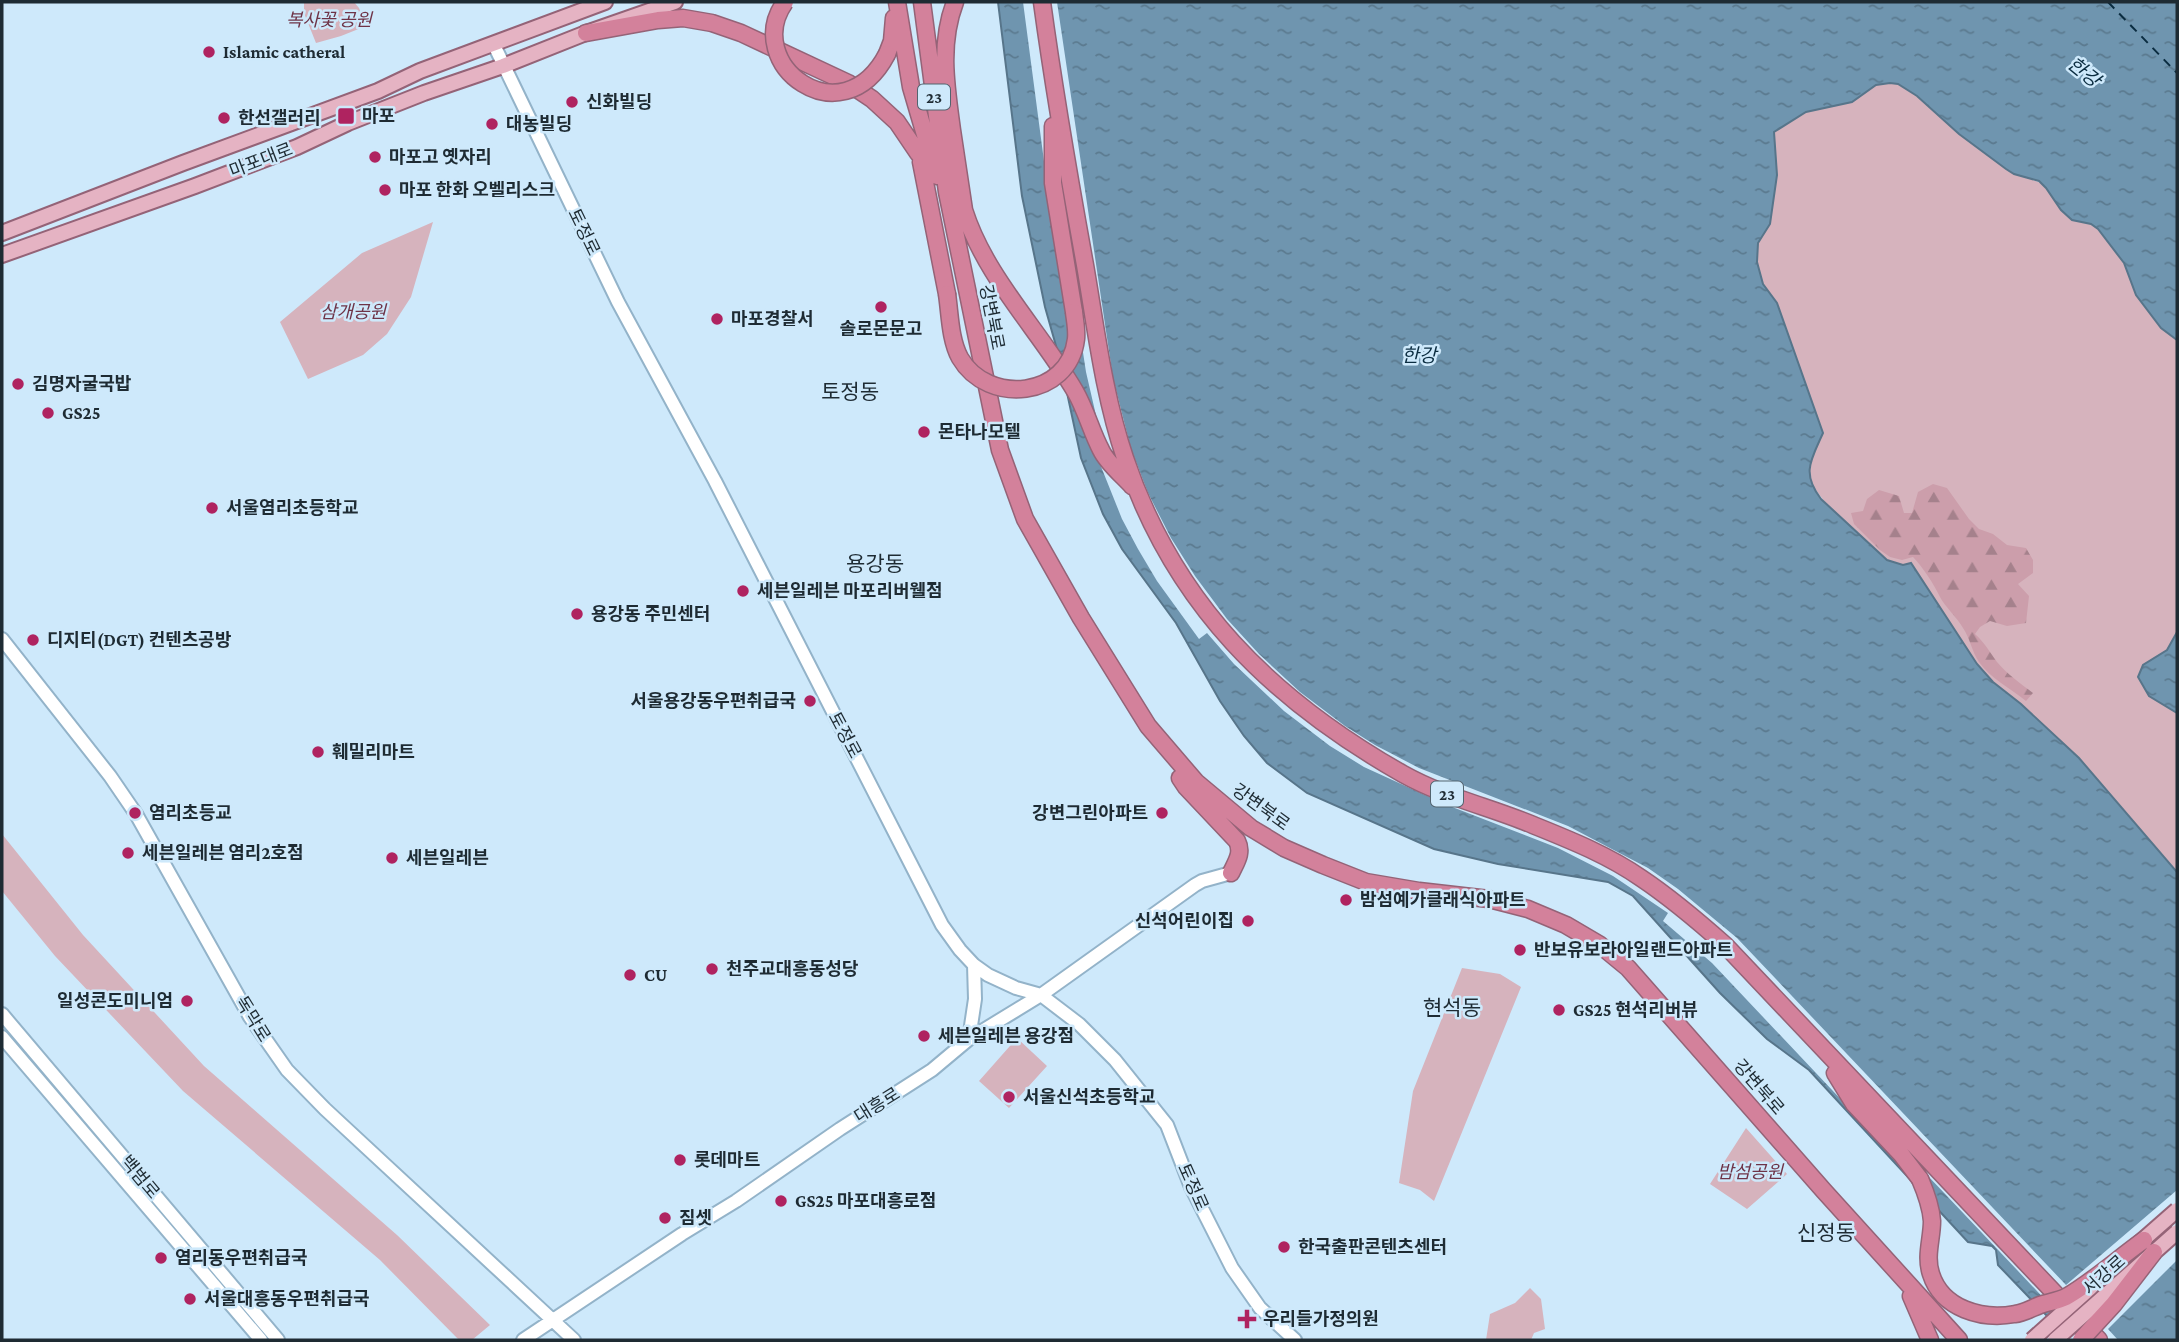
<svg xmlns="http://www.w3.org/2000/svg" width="2179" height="1342" viewBox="0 0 2179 1342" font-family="'Crimson Pro','Noto Sans KR',serif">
	<defs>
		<pattern id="forest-firs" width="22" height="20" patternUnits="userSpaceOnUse" patternTransform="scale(1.75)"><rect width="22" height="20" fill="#cc9eab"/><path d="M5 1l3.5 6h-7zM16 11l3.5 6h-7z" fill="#a5818c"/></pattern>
		<pattern id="water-ripples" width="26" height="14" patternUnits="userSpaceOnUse" patternTransform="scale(1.75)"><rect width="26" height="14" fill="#6f95af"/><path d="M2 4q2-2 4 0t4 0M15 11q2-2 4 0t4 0" fill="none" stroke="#5b7a8f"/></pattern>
	</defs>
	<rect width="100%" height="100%" fill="#cee9fb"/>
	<path fill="#d6b3bd" d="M304 2H354L359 8 366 26 341 36 316 43 304 13Z
		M1883 83 1898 84 1917 96 1959 134 2006 169 2043 184 2072 220 2091 224 2098 229 2124 263 2134 291 2166 332 2177 340V632L2167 650 2143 665 2149 696 2177 713V872L2079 758 2021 704 1993 682 1977 664 1904 565C1898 564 1893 564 1888 561 1871 551 1814 496 1810 479 1806 463 1817 446 1823 432L1777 303 1763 284 1757 262 1758 243 1770 224 1777 175 1774 132 1806 112 1852 102 1876 85Z
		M433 222 411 297 387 334 363 355 308 379 280 322 362 253Z
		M2 834 83 935 204 1066 397 1235 490 1325 472 1340H459L380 1260 183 1091 55 956 2 891Z
		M1462 968 1500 974 1521 987 1434 1201 1420 1190 1399 1183 1413 1091Z
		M1017 1038 1047 1066 1009 1108 979 1081Z
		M1746 1128 1787 1174 1747 1209 1710 1184Z
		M1530 1288 1541 1299 1545 1329 1534 1333 1531 1340H1486L1490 1314 1515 1303Z"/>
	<path fill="url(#forest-firs)" d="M1933 484 1947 488 1969 519 1979 529 1993 534 2007 545 2026 548 2033 560V573L2018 584 2029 596 2026 623 2007 626 1990 621 1980 627 1975 634C1985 643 1989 651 1997 662 2007 674 2020 683 2033 693L2026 701C2011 689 1990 678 1979 662 1972 652 1970 638 1963 628 1957 617 1945 607 1940 597 1933 583 1924 569 1913 557L1902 560 1890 557 1880 550 1854 524 1851 513 1863 511 1867 499 1879 490 1899 496 1904 513H1912L1918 492Z"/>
	<path fill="url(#water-ripples)" stroke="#57758a" stroke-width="2" d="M998 2H2177V340L2161 328 2136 295 2124 263 2098 229 2091 224 2072 220 2061 210 2046 188 2039 181 2014 174 2006 169 1959 134 1917 96 1898 84 1890 83 1876 85 1852 102 1806 112 1774 132 1777 175 1770 224 1758 243 1757 262 1763 284 1777 303 1823 433C1811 460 1801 473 1821 499L1887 560 1903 565 1911 563 1977 664 1993 682 2021 704 2079 758 2177 872V1340H2070L1998 1265 1996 1250 1992 1246 1968 1242 1809 1070 1767 1039 1720 993 1633 896 1608 882 1498 864 1434 849 1307 793 1267 763 1244 736 1220 701 1176 623 1122 549 1103 514 1081 458 1060 360 1045 307 1022 196Z
		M2177 632V713L2149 696 2138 677 2143 665 2167 650Z"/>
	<path fill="#cee9fb" d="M1023 2H1057L1113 378 1131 449 1148 493 1171 538 1195 576 1227 619 1259 654 1300 692 1345 726 1375 745 1419 768 1568 826 1648 868 1678 889 1737 938 2066 1285 2177 1190V1260L2108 1329 2118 1340H2065L2044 1318 2054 1309 1857 1101 1849 1108 1712 963 1663 921 1668 913 1613 876 1558 848 1447 805 1364 767 1330 746 1284 711 1234 664 1207 633 1199 639 1157 581 1138 549 1122 519 1096 454 1098 424 1086 372 1057 183 1047 184Z"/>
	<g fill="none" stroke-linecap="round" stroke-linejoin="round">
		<path stroke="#0a2c40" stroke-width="2" stroke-dasharray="9 7" stroke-linecap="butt" d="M2108 2 2177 73"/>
		<defs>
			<path id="secondary" d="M494 45 618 302 715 481 942 925 960 950 974 965 988 975 1016 988 1041 995 1079 1024 1115 1060 1167 1125 1191 1187 1232 1268 1260 1308 1295 1340
				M2 639 110 776 136 814 250 1017 287 1070 325 1109 574 1340
				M2 1014 278 1340
				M2 1037 261 1340
				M969 1039 975 999 974 965
				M523 1340 682 1234 736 1201 840 1129 932 1070 969 1039 1041 995 1195 885 1202 881 1231 873"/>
			<path id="primary" d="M2 233 183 163 378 91 420 71 605 2
				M2 255 195 186 297 147 348 123 424 93 503 66 586 33 675 2"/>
			<path id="highway" d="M897 2 911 87 935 169
				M922 2 947 192 1000 450 1025 519 1081 618 1148 726 1196 782 1251 828 1284 848 1323 865 1366 882 1419 891 1489 899 1528 909 1566 925 1600 945 1628 968 1824 1191 1959 1340
				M955 2C939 44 946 86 952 130 956 156 960 183 964 210 985 277 1040 331 1075 391 1086 410 1091 431 1101 450 1107 463 1122 475 1132 486
				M1042 2C1054 90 1069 177 1085 265 1096 329 1104 396 1125 458 1174 604 1271 699 1403 774 1444 797 1490 807 1533 825 1570 840 1608 855 1641 878 1671 898 1698 921 1725 945L2099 1340
				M586 33 658 20 683 18 712 23 741 33 848 83 872 99 897 122 918 153 937 176
				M887 54 892 41 894 18
				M1053 126V183L1074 312
				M921 162 947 294
				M1180 778 1186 787 1237 841C1243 853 1236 862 1231 873
				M1835 1073 1854 1104 1901 1154 1920 1179
				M1911 1296 1930 1340"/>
		</defs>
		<use href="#secondary" stroke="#93b3c9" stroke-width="16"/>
		<use href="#primary" stroke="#946377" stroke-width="18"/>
		<use href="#highway" stroke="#946377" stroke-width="19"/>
		<use href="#secondary" stroke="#fff" stroke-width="12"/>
		<use href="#primary" stroke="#e5b3c3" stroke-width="14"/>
		<use href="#highway" stroke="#d3819b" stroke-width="16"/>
		<defs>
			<path id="primary-bridge" d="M2136 1246 2177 1210
				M2032 1340 2090 1288
				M2055 1340 2177 1232"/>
			<path id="highway-bridge" d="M785 2C741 64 842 140 887 54
				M947 294C950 314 950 340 960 358 988 406 1069 398 1076 339 1077 330 1075 321 1074 312
				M1920 1179C1926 1193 1931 1206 1932 1221 1932 1239 1925 1256 1931 1274 1942 1309 1982 1320 2015 1314 2024 1313 2032 1308 2040 1305 2048 1302 2058 1301 2066 1297 2091 1283 2120 1257 2144 1240
				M2081 1340 2114 1304 2154 1252"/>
		</defs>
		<use href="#primary-bridge" stroke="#946377" stroke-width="18" stroke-linecap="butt"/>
		<use href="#highway-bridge" stroke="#946377" stroke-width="19" stroke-linecap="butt"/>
		<use href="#primary-bridge" stroke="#e5b3c3" stroke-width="14"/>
		<use href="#highway-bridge" stroke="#d3819b" stroke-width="16"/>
	</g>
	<g fill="#af2360" stroke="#cee9fb" stroke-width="2.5">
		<circle cx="209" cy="52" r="7"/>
		<circle cx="572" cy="102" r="7"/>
		<rect x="337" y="107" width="18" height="18" rx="3.5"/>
		<circle cx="224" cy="118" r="7"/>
		<circle cx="492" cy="124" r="7"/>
		<circle cx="375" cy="157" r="7"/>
		<circle cx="385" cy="190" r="7"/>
		<circle cx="881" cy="307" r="7"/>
		<circle cx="717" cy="319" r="7"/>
		<circle cx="18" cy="384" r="7"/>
		<circle cx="48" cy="413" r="7"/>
		<circle cx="924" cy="432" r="7"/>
		<circle cx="212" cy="508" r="7"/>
		<circle cx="743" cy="591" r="7"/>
		<circle cx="577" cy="614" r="7"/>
		<circle cx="33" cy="640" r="7"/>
		<circle cx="810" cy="701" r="7"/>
		<circle cx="318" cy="752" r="7"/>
		<circle cx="135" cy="813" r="7"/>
		<circle cx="1162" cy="813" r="7"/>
		<circle cx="128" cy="853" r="7"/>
		<circle cx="392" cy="858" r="7"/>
		<circle cx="1346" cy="900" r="7"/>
		<circle cx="1248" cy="921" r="7"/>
		<circle cx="1520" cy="950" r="7"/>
		<circle cx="712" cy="969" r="7"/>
		<circle cx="630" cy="975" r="7"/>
		<circle cx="187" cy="1001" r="7"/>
		<circle cx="1559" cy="1010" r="7"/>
		<circle cx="924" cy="1036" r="7"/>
		<circle cx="1009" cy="1097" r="7"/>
		<circle cx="680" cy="1160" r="7"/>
		<circle cx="781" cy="1201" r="7"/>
		<circle cx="665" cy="1218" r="7"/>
		<circle cx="1284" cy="1247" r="7"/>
		<circle cx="161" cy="1258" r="7"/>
		<circle cx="190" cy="1299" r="7"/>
		<path d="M1243.5 1308.5h7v7h7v7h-7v7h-7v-7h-7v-7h7z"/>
	</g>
	<g text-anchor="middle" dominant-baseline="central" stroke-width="5" stroke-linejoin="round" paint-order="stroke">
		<g fill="#cee9fb" stroke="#53646f" stroke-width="2">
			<rect x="918" y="84.5" width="32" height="25" rx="5"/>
			<rect x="1431" y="781.5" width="32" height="25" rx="5"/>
		</g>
		<g font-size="16" font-weight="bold" fill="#1e2b33">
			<text x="934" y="97">23</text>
			<text x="1447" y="794">23</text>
		</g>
		<g font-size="18" font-style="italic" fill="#6e3347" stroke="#cee9fb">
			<text x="329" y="20">복사꽃 공원</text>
			<text x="353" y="312">삼개공원</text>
			<text x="1750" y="1172">밤섬공원</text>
		</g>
		<g font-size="18" font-weight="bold" fill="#1e2b33" stroke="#cee9fb" text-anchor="start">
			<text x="223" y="52">Islamic catheral</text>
			<text x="586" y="102">신화빌딩</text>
			<text x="362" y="116">마포</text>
			<text x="238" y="118">한선갤러리</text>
			<text x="506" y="124">대농빌딩</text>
			<text x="389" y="157">마포고 옛자리</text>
			<text x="399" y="190">마포 한화 오벨리스크</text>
			<text x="731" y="319">마포경찰서</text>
			<text x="881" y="329" text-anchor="middle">솔로몬문고</text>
			<text x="32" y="384">김명자굴국밥</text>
			<text x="62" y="413">GS25</text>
			<text x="938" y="432">몬타나모텔</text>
			<text x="226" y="508">서울염리초등학교</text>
			<text x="757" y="591">세븐일레븐 마포리버웰점</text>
			<text x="591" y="614">용강동 주민센터</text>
			<text x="47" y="640">디지티(DGT) 컨텐츠공방</text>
			<text x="796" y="701" text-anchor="end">서울용강동우편취급국</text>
			<text x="332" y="752">훼밀리마트</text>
			<text x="149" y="813">염리초등교</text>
			<text x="1148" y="813" text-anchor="end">강변그린아파트</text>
			<text x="142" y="853">세븐일레븐 염리2호점</text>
			<text x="406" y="858">세븐일레븐</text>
			<text x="1360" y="900">밤섬예가클래식아파트</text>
			<text x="1234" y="921" text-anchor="end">신석어린이집</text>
			<text x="1534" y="950">반보유보라아일랜드아파트</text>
			<text x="726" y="969">천주교대흥동성당</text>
			<text x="644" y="975">CU</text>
			<text x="173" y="1001" text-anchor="end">일성콘도미니엄</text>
			<text x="1573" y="1010">GS25 현석리버뷰</text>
			<text x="938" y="1036">세븐일레븐 용강점</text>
			<text x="1023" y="1097">서울신석초등학교</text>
			<text x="694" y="1160">롯데마트</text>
			<text x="795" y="1201">GS25 마포대흥로점</text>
			<text x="679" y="1218">짐셋</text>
			<text x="1298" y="1247">한국출판콘텐츠센터</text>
			<text x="175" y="1258">염리동우편취급국</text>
			<text x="204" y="1299">서울대흥동우편취급국</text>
			<text x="1263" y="1319">우리들가정의원</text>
		</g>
		<g font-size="18" fill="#1e2b33" stroke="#cee9fb">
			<text transform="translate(261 160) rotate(-21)">마포대로</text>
			<text transform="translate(584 232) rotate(64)">토정로</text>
			<text transform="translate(992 317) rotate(79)">강변북로</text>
			<text transform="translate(845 735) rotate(62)">토정로</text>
			<text transform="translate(1261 807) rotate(36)">강변북로</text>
			<text transform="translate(253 1019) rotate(58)">독막로</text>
			<text transform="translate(1759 1087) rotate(49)">강변북로</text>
			<text transform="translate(877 1105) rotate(-32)">대흥로</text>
			<text transform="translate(140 1177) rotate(50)">백범로</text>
			<text transform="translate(1193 1187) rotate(66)">토정로</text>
			<text transform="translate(2104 1275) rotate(-42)">서강로</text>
		</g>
		<g font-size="19" font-style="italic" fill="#0a2c40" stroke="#cee9fb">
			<text transform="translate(2084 72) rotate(39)">한강</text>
			<text x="1419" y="355">한강</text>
		</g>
		<g font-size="21" fill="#1e2b33" stroke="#cee9fb">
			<text x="850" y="392">토정동</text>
			<text x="875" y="564">용강동</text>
			<text x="1452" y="1008">현석동</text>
			<text x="1826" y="1233">신정동</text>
		</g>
	</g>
	<rect width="2179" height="1342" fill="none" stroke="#1e2b33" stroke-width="7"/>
</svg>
